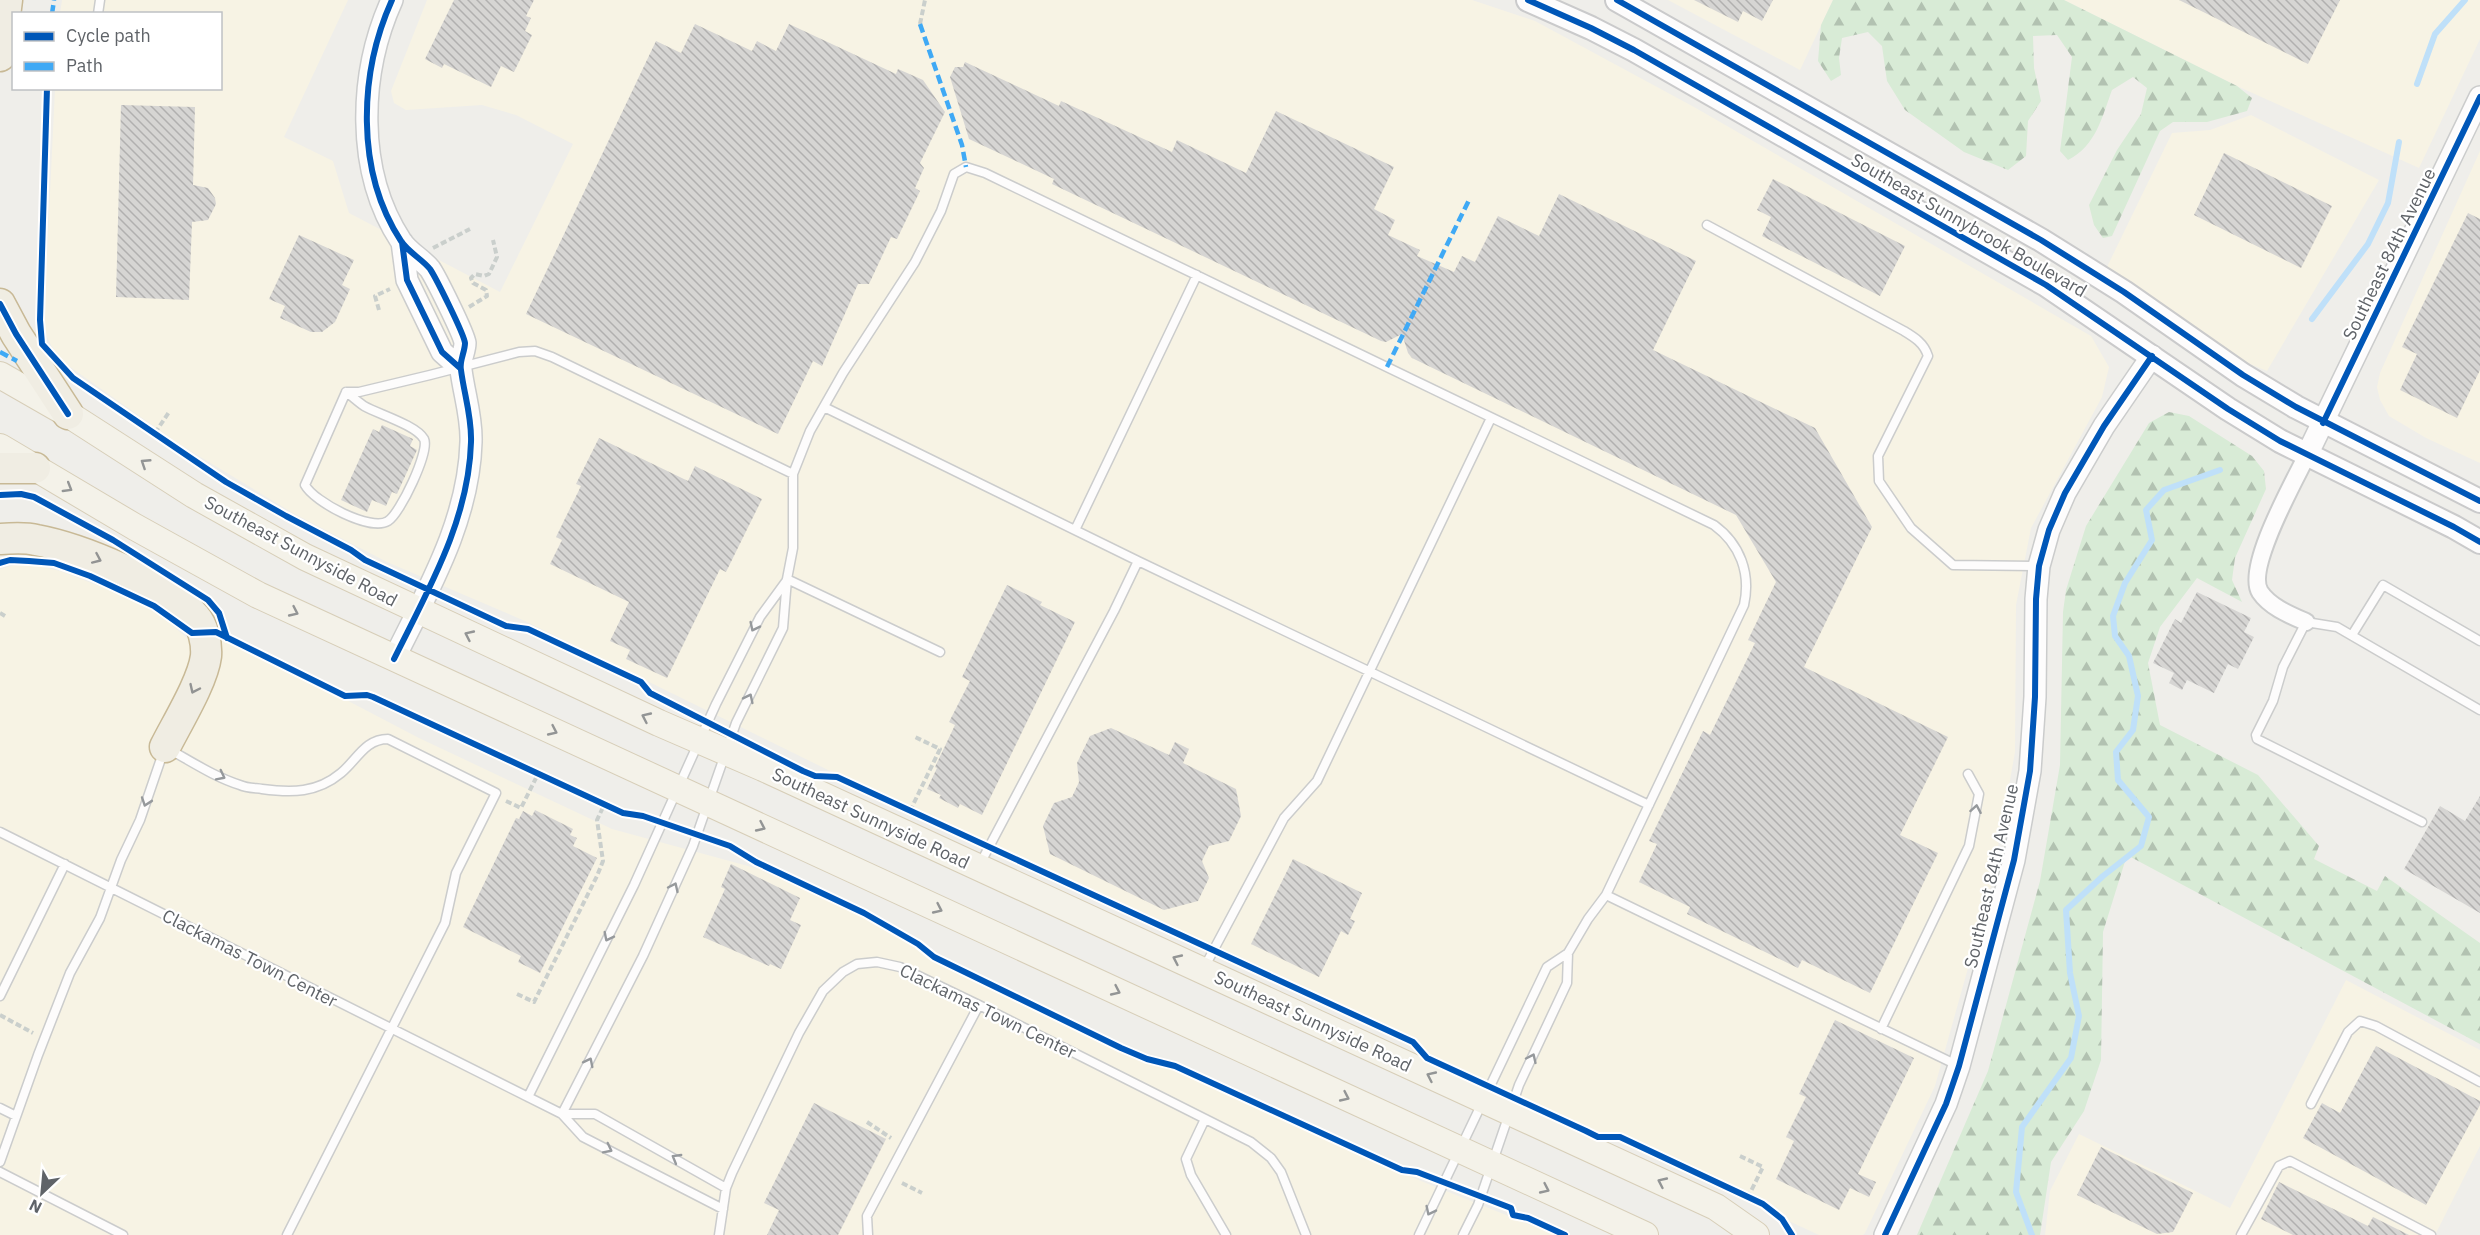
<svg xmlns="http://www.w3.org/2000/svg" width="2480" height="1235" viewBox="0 0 2480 1235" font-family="'IBM Plex Sans',sans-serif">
	<defs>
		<pattern id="forest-firs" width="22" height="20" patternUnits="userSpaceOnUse" patternTransform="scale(1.5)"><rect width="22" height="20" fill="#d8ebd6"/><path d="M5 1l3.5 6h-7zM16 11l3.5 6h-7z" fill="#b2c2b1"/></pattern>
		<pattern id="building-back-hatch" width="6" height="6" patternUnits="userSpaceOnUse" patternTransform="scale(1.5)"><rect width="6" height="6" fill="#d6d5d3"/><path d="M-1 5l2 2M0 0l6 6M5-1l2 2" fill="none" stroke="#b1b0af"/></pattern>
	</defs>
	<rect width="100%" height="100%" fill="#efeeea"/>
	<path fill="#f7f3e4" d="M62 0H348L284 137 333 161 349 213 500 292 573 144 516 115 482 105 406 110 394 103 391 91 427 0H1472L1535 21 1694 107 2091 336 2109 367 2102 397 2031 528 2016 605 2015 752 1991 886 1935 1086 1865 1233 1863 1235H1819L1005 857 525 621 387 562 293 513 179 444 66 364 52 347 46 335 44 319 55 89 220 88V14L60 13Z
		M1668 0H1833L1800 70Z
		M2064 0H2480V39L2419 168 2237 86Z
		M2251 115 2379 180 2267 371 2245 362 2107 267 2172 133 2210 130Z
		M2480 151V463L2426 438 2389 416 2380 400 2377 387 2380 373Z
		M15 565 39 566 60 571 115 592 159 614 187 638H216L230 642 289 670 419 738 612 829 759 869 857 914 908 942 936 962 1121 1051 1179 1072 1396 1171 1556 1235H0V569Z
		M2346 980 2480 1050V1146L2435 1235H2045L2050 1191 2079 1134 2230 1208Z"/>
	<path fill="url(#forest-firs)" d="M1833 0H2064L2237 86 2252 98 2247 111 2207 122H2173L2160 131 2112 236 2103 238 2094 225 2089 205 2117 150 2141 114 2147 88 2133 77 2112 90C2102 117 2096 146 2068 160L2060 151 2072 57 2057 35 2033 36 2034 68 2041 101 2028 121 2026 156 2008 170 1964 152 1905 110 1887 81 1882 46 1868 32 1842 38 1839 58 1841 75 1831 81 1818 61 1821 25Z
		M2169 412 2189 416 2252 456 2264 471 2266 489 2235 558 2232 580 2242 602 2197 578 2160 627 2148 663 2160 725 2258 775 2319 846 2314 859 2377 891 2385 876 2480 943V1044L2127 855 2103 932 2101 1060 2084 1111 2051 1162 2040 1235H1917L1988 1071 2040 881 2060 765 2063 612 2066 590 2086 526 2149 423Z"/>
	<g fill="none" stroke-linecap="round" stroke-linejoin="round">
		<path stroke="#bfe0f9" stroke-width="6" d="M2417 84 2435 34 2465 0
			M2312 319 2368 244 2388 203 2399 142
			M2032 1235 2016 1192 2022 1127 2071 1058 2079 1016 2070 973 2066 910 2103 876 2141 846 2149 817 2118 780 2116 752 2133 730 2138 696 2129 656 2115 636 2113 616 2125 583 2152 540 2146 510 2164 490 2220 470"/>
	</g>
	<path fill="url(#building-back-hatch)" d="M454 0H534L526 16 531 18 525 31 532 35 514 72 501 66 491 87 444 64 442 68 425 59Z
		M1694 0H1773L1762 21 1743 11 1738 22Z
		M2179 0H2340L2308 64Z
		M695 24 752 51 757 41 776 51 789 24 896 74 898 69 923 80 945 112 920 163 924 168 915 188 920 191 897 239 891 237 869 284H858L822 366 813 361 778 434 526 314 656 41 681 53Z
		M965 62 1059 106 1061 101 1172 152 1177 140 1246 173 1276 111 1394 167 1374 209 1395 220 1388 235 1420 250 1417 256 1454 272 1462 256 1475 262 1498 216 1539 236 1559 194 1696 261 1653 350 1815 428 1872 527 1804 667 1948 737 1900 835 1938 853 1870 993 1802 960 1798 968 1687 914 1690 907 1639 882 1657 844 1649 841 1703 731 1710 735 1755 643 1748 640 1776 582 1736 515 1412 358 1408 353 1402 334 1386 342 1381 341 1052 184 1054 179 969 139 950 77 955 67H963Z
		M121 105 195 107 193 185 208 188 215 198 216 204 208 220 192 222 189 300 116 297Z
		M2224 153 2332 206 2301 268 2194 215Z
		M1773 179 1905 246 1880 296 1762 236 1771 217 1757 210Z
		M2468 213 2480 219V370L2457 418 2400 390 2417 354 2402 347Z
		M299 235 354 260 342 285 350 289 335 322 322 332H311L280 318 285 306 269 299Z
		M382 425 413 439 410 446 417 450 397 494 392 492 386 506 372 500 367 512 341 500 373 429 379 432Z
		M599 438 688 481 695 466 762 499 726 572 720 569 667 678 626 659 630 650 610 641 629 602 550 564 562 540 556 537 581 486 576 484Z
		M1007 585 1042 602 1040 605 1075 622 982 815 960 804 958 808 939 798 941 795 927 789 937 768 935 767 955 725 949 722 970 681 962 677Z
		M2197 592 2251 618 2244 632 2254 637 2238 669 2228 664 2214 693 2187 680 2182 690 2169 683 2174 673 2153 663 2175 619 2181 623Z
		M1111 728 1169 755 1175 742 1189 749 1183 763 1236 789 1241 816 1229 841 1209 846 1202 861 1209 878 1198 901 1164 910 1050 854 1043 826 1054 803 1072 797 1079 782 1077 763 1090 736Z
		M2480 796V913L2404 869 2440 806 2465 821Z
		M535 810 573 829 570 835 577 838 573 846 597 858 540 973 518 962 521 956 463 927 516 818 519 819 523 811 532 816Z
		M1293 859 1362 893 1350 919 1355 921 1348 935 1341 931 1319 977 1251 944Z
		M731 864 800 898 790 920 801 925 781 969 770 964 769 966 703 937 725 889 721 887Z
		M1835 1020 1914 1058 1858 1174 1876 1182 1869 1197 1850 1188 1839 1210 1776 1179 1794 1141 1786 1137 1806 1097 1799 1094Z
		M2376 1046 2480 1101V1105L2426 1205 2303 1138 2322 1103 2340 1113Z
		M814 1103 886 1139 838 1235H767L779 1210 764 1203Z
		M2101 1147 2193 1193 2173 1232 2157 1234 2077 1195Z
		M2279 1182 2368 1226 2373 1217 2409 1235H2293L2261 1219Z"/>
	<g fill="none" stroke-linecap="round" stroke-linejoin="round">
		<defs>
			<path id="service" d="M98 14 100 0
				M1707 225 1904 331C1914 337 1924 343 1928 356L1878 456 1879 481 1911 528 1953 565 2039 566
				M346 392H359L430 375 519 352 535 351 552 357 793 474
				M346 392C352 396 358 402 364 406 378 414 416 425 424 439 430 451 400 514 388 521 371 532 314 502 305 485Z
				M824 407 1138 561 1114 611 980 864
				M1075 530 1197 275
				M1138 561 1649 805
				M787 579 940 652
				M2352 635 2383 585 2480 641
				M2422 822 2257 739 2256 735 2273 701 2283 667 2306 622 2337 627 2480 710
				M0 832 562 1114 583 1137 723 1209
				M1606 895 1959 1066
				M1204 968 1284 818 1317 781 1491 418
				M0 996 65 864
				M1881 1029 1969 846 1979 794 1968 774
				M528 1097 634 885 716 704 760 617 787 580
				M2311 1104 2348 1032 2360 1021 2376 1026 2480 1082
				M0 1108 16 1116
				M562 1114 643 956 693 846 736 723 783 628 787 579 793 548V474L810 431 843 373 915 262 941 211 954 174 966 167 985 173 1714 525C1740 544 1751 573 1744 605L1606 895 1588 919 1568 953 1547 967 1419 1235
				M562 1114H595L726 1188
				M1205 1119 1186 1159 1191 1175 1226 1235
				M0 1162 38 1055 70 973 100 918 121 860 140 820 165 747C189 760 214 777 240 785 246 788 255 788 262 789 292 793 317 793 341 773 357 760 365 739 388 739L496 793 456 873 445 923 287 1235
				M0 1172 123 1235
				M719 1235 726 1188 732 1173 799 1033 823 991 843 972 857 964 877 962 900 967 979 1005 1251 1142 1271 1158 1281 1172 1306 1235
				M868 1235 867 1216 979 1005
				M1463 1235 1478 1205 1519 1085 1567 983 1568 953
				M2241 1235 2279 1166 2290 1161 2431 1235"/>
			<path id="minor" d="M2306 622C2290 615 2270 607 2260 592 2245 568 2295 480 2307 455"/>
			<path id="tertiary" d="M392 0C359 73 355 171 401 241 408 252 422 259 430 269 436 278 464 334 465 343 465 352 459 361 461 370 464 394 472 417 471 442 469 520 428 590 394 659
				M402 242 407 280 442 352 460 368
				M2307 455 2480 97
				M1885 1235 1946 1104 1959 1066 2014 860 2030 771 2035 697 2036 599 2039 566 2049 530 2065 493 2104 426 2152 356"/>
			<path id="secondary" d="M1528 0 1591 28 1634 50 2046 285 2228 409 2280 441 2454 527 2480 542
				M1617 0 2041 240 2124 292 2243 375 2296 407 2480 501"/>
			<path id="primary" d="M0 375 68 414 194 495 305 557 659 723 763 768 1716 1207 1756 1235
				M0 447 135 527 258 595 1645 1235"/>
			<path id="motorway" d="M0 56 7 0
				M0 304 16 334 68 414
				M0 468H35
				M0 539C12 538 25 537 36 540 79 548 167 583 195 617 203 626 207 643 206 656 203 681 177 723 165 747"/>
		</defs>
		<use href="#service" stroke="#cbcccc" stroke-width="11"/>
		<use href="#minor" stroke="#cbcccc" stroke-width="20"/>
		<use href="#tertiary" stroke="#cbcccc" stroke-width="24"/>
		<use href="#secondary" stroke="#cacacb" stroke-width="26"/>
		<use href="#primary" stroke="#d7ceb8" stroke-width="28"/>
		<use href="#motorway" stroke="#c8b996" stroke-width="33"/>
		<path stroke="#cacfcc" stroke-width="4" stroke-dasharray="6 3" stroke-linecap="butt" d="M920 24 925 0
			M433 248 470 229
			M469 307 487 296 486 290 473 283 471 278 475 274 484 276 489 274 497 257 493 240
			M379 310 375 296 390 289
			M155 433 169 412
			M0 613 5 616
			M506 801 521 808 539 772
			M910 811 940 749 913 736
			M517 994 534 1002 597 876 603 861 597 820 605 803
			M0 1015 33 1033
			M867 1122 891 1138
			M1740 1156 1763 1167 1748 1197
			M902 1183 922 1193"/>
		<use href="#service" stroke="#fdfcfc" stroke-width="8"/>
		<use href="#minor" stroke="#fdfcfc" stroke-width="16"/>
		<use href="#tertiary" stroke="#fdfcfc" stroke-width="21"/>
		<use href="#secondary" stroke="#fdfcfc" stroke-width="22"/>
		<use href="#primary" stroke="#f4f2e9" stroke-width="26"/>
		<use href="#motorway" stroke="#f0ede3" stroke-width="30"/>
		<path stroke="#3fa9f5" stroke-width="4.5" stroke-dasharray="9 4.5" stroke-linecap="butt" d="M52 14 54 0
			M920 24 962 145 966 167
			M0 352 17 361
			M1387 367 1469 200"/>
		<defs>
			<path id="cycleway" d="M392 0C359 73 355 171 401 241 408 252 422 259 430 269 436 278 464 334 465 343 465 352 459 361 461 370 464 394 472 417 471 442 469 520 428 590 394 659
				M1528 0 1591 28 1634 50 2046 285 2228 409 2280 441 2454 527 2480 542
				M1617 0 2041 240 2124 292 2243 375 2296 407 2480 501
				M47 88 40 320 42 344 73 378 226 482 286 516 351 550 365 560 506 626 528 629 641 682 650 693 803 771 815 776 837 777 1413 1042 1427 1058 1586 1131 1598 1137H1620L1763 1204 1782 1219 1792 1235
				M402 242 407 280 442 352 460 368
				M0 304 16 334 68 414
				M2323 423 2480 97
				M0 495 21 494 34 497 113 540 208 600 219 613 227 638
				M0 563 10 560 29 561 54 563 90 576 154 606 192 633 216 632 345 696 367 695 373 697 623 813 643 816 730 846 756 862 864 913 918 944 934 957 1121 1048 1147 1059 1175 1066 1402 1170 1417 1172 1511 1208 1513 1215 1528 1218 1565 1235
				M1885 1235 1946 1104 1959 1066 2014 860 2030 771 2035 697 2036 599 2039 566 2049 530 2065 493 2104 426 2152 356"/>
		</defs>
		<use href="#cycleway" stroke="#fff" stroke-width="10"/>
		<use href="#cycleway" stroke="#0057b8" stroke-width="6"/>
	</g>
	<defs><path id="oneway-chevron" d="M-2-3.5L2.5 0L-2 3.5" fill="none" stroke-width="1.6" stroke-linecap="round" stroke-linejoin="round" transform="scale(1.5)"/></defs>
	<g stroke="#939595">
		<use href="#oneway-chevron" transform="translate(145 463) rotate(-147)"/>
		<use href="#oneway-chevron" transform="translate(68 488) rotate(31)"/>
		<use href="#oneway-chevron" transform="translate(294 612) rotate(25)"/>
		<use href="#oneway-chevron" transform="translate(469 635) rotate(-155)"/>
		<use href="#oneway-chevron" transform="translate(646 717) rotate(-155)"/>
		<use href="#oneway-chevron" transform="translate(553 731) rotate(25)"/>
		<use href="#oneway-chevron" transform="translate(761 827) rotate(25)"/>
		<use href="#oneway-chevron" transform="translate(938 909) rotate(25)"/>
		<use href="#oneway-chevron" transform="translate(1177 959) rotate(-155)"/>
		<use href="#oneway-chevron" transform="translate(1116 991) rotate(25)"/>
		<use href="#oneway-chevron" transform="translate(1431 1076) rotate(-155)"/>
		<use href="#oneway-chevron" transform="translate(1345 1097) rotate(25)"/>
		<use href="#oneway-chevron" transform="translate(1662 1182) rotate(-155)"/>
		<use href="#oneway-chevron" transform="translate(1545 1189) rotate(25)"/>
	</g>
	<g stroke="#929393">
		<use href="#oneway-chevron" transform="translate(97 559) rotate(24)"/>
		<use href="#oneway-chevron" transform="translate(194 689) rotate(115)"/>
	</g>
	<g stroke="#96999c">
		<use href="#oneway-chevron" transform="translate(754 627) rotate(116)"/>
		<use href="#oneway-chevron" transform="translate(749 698) rotate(-64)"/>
		<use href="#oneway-chevron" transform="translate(221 776) rotate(27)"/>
		<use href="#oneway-chevron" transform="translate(146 802) rotate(109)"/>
		<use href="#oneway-chevron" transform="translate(1976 809) rotate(-80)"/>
		<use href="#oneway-chevron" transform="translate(674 887) rotate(-65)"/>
		<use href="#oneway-chevron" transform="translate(608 937) rotate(117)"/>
		<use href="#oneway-chevron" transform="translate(1532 1058) rotate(-65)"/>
		<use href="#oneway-chevron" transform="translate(589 1062) rotate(-63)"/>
		<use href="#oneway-chevron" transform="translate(608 1149) rotate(27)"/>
		<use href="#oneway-chevron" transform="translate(676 1158) rotate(-150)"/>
		<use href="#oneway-chevron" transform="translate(1430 1211) rotate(116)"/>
	</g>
	<g text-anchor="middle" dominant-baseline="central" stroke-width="4.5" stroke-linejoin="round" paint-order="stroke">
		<g font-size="18" fill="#5f6368" stroke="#fff">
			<text transform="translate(1969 225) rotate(30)">Southeast Sunnybrook Boulevard</text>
			<text transform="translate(2389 254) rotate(-64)">Southeast 84th Avenue</text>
			<text transform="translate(301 551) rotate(28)">Southeast Sunnyside Road</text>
			<text transform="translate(871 818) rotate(25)">Southeast Sunnyside Road</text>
			<text transform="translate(1991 876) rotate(-77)">Southeast 84th Avenue</text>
			<text transform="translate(250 958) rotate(27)">Clackamas Town Center</text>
			<text transform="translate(988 1011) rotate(26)">Clackamas Town Center</text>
			<text transform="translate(1313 1021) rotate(25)">Southeast Sunnyside Road</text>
		</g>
	</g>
	<rect x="12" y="12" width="210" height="78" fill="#ffffff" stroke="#bfc1c3" stroke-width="1.5"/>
	<rect x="24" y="32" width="30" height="9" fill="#0057b8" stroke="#bfc1c3" stroke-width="1.5"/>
	<text x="66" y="42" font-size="18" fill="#5f6368">Cycle path</text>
	<rect x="24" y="62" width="30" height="9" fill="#3fa9f5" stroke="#bfc1c3" stroke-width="1.5"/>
	<text x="66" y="72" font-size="18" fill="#5f6368">Path</text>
	<g transform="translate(42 1193) rotate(206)" stroke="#ffffff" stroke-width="4.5" paint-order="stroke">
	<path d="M0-4.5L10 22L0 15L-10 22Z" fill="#5f6368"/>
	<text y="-9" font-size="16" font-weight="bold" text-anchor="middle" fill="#5f6368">N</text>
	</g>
</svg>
